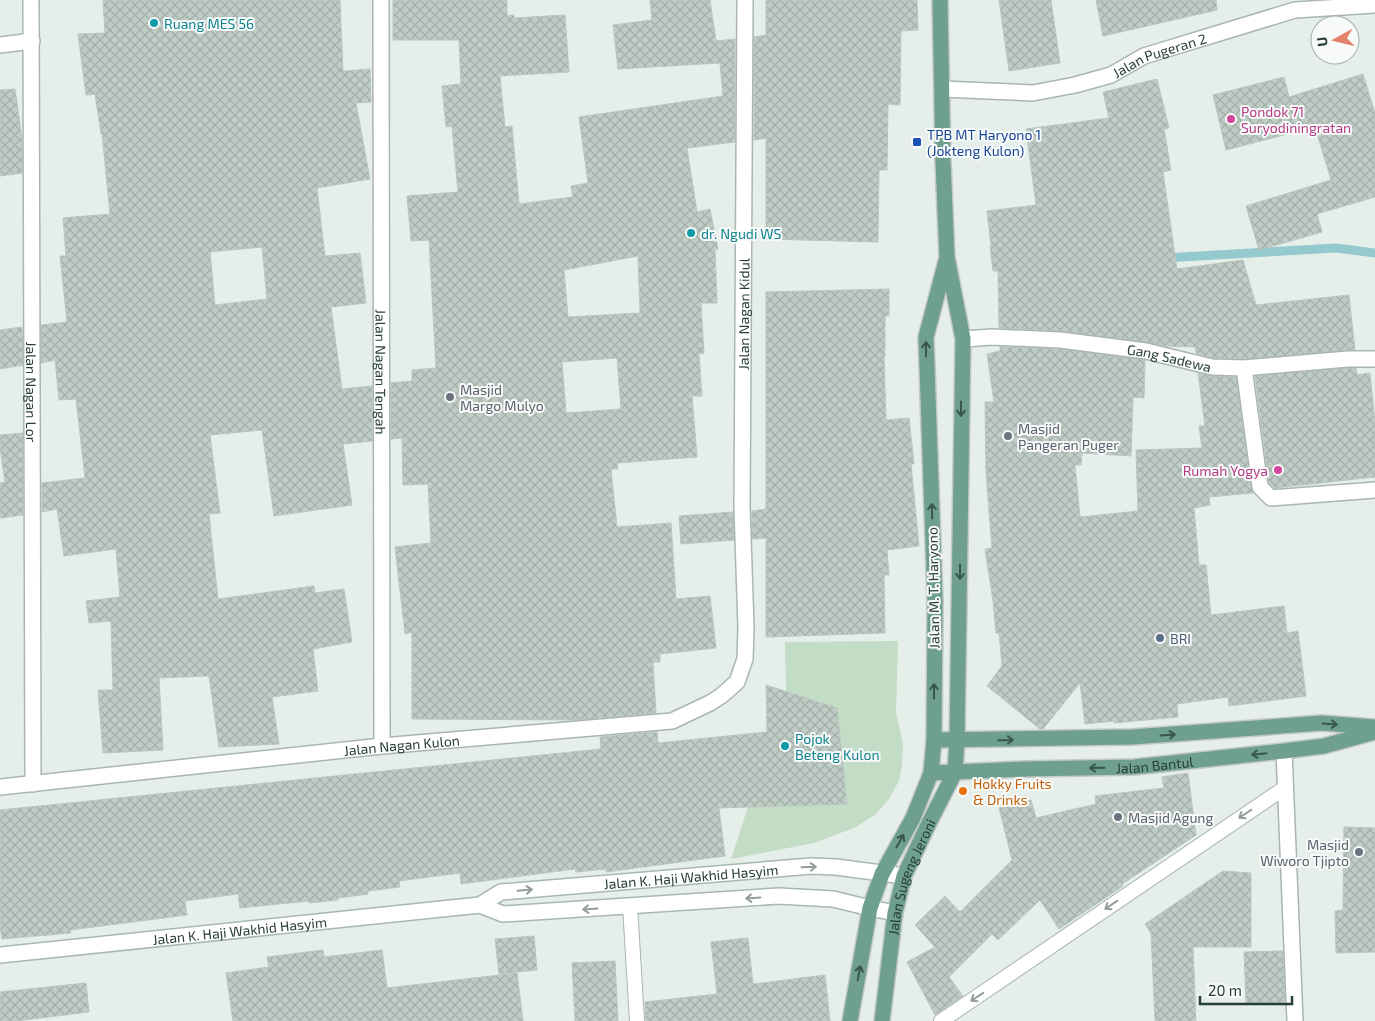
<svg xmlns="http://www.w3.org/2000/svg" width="1375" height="1021" viewBox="0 0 1375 1021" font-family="'Exo 2',sans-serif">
	<defs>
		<pattern id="building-cross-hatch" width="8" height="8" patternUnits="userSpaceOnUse" patternTransform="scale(1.25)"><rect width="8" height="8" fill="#bfcbc5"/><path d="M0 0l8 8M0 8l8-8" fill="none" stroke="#a4afaa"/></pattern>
	</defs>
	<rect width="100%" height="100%" fill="#e6eeea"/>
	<path fill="#c2dcc6" d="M898 641 896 713 903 744 902 764 899 781 889 799 876 814 856 827 814 843 731 859 748 807 847 804 837 708 786 691 785 642Z"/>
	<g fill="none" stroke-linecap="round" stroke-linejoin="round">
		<path stroke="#94c9cd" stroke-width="9" d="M1164 258 1336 248 1375 253"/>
	</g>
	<path fill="url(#building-cross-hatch)" stroke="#b9c7c0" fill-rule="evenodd" d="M103 0H340L343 71 370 69 371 102 356 103 370 179 317 188 325 256 360 253 366 303 331 307 342 389 372 386V441L343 444 352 505 274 516 262 430 210 435 220 513 209 514 218 599 314 586 315 593 344 589 352 642 313 649 318 691 272 697 279 744 219 747 209 676 159 678 163 750 103 753 98 690H113L111 621 89 623 86 601 120 597 116 549 64 556 57 509 42 512V483L85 478 76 399 59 400 55 360 41 363V325L67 322 60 256H66L63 218 110 214 102 134H101L95 94 86 95 78 34 105 33ZM262 247 267 299 215 305 210 252Z
		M393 0H507V16L514 15V18L565 15 569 72 500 76 505 127 512 126 519 204 573 197 571 186 588 183 579 117 723 96 720 63 618 69 613 25 652 20 650 0H710L716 41 735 39V142L687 148 697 212 710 209 718 249H715L717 303H701L704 353 699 354 702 396H692L697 457 617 463 618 469H611L617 527 671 523 676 599 710 596 716 648 660 654V662H653L656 713 576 720 412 719V632L405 634 395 547 431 543 428 484 403 485 402 438 391 439V383L412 381V370L436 368 429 240 411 241 407 196 458 192 452 126 446 127 442 86 461 84 459 40H393ZM638 256 640 313 568 317 564 270ZM617 358 621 409 566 413 562 362Z
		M766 0H917L918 30 901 31 900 105 888 104 887 170H879L878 242 766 239V138L754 140V37L766 35Z
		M999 0H1051L1060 63 1009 71Z
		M1096 0H1216L1217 10 1103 36Z
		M1363 74 1375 113V197L1317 214 1322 232 1259 250 1246 206 1331 180 1315 127 1226 150 1213 95 1284 77 1289 97Z
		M1157 79 1169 128 1164 129 1171 170 1163 172 1177 269 1243 260 1256 305 1349 295 1355 350 1244 359 1213 358 1196 353 1195 347 1165 346 1147 342 1061 331 999 328 998 271H993L990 246H991L987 211 1036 205 1026 129 1109 118 1103 92Z
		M15 89 22 139V173L0 176V90Z
		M889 289V316H885V356H884L886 420 909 418 914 464H911L919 546 887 550 889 575H884L885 633 766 637V538L752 539V511L766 509V292Z
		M22 327 23 365 0 369V330Z
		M1000 347 1059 349 1145 360 1144 398 1133 397 1131 456 1082 453 1081 465H1075L1080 517 1138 511 1136 450 1202 448 1199 426H1205L1198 373 1212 376 1236 377 1251 488 1253 493 1209 497 1210 505 1194 508 1199 565H1206L1211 615 1284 606 1287 633 1298 631 1306 696 1229 706 1228 697 1177 704 1178 717 1114 723V721L1085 724 1080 683 1043 729H1040L987 686 1002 666 999 633H996L993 601 985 549 992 548 986 472 985 402H994L987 354 1000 351Z
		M1348 368H1356L1357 375 1370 373 1375 423V477L1275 488 1269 483 1255 376Z
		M23 433V515L0 518V483L5 482 0 448V435Z
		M733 512 734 540 681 544 679 516Z
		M766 685 837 708 847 804 719 808 725 856 606 872V869L576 872 575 869 461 884 460 873 399 881 400 887 368 891V894L338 898V900L309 903V901L240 908 238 894 185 901 187 915 70 930 71 933 2 939 0 926V810L601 749 600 737 657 732 658 743 767 732Z
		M1188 773 1196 835 1122 884 1123 886 1059 929 1040 900 998 940 992 934 949 977 963 996 935 1015 907 962 935 947 915 925 945 896 960 912 1012 860 999 808 1031 800 1036 818 1096 804 1095 796 1164 788 1162 777Z
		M1344 827 1375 828V952L1336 953 1335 911 1343 910Z
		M1223 871 1251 873V947H1193L1196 1021H1155L1151 933 1145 924Z
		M534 936 537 970 499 974 495 939Z
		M748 938 753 984 825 975 830 1021H646L645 1002 717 994 711 942Z
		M323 950 324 957 382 950 387 988 517 973 523 1021H233L226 973 269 967 267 957Z
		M1283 951 1285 1002 1246 1003 1244 952Z
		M615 961 618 1021H575L572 963Z
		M86 983 89 1012 16 1021H0V992Z"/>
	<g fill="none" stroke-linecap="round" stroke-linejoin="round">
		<defs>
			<path id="service" d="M630 906 637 1021
				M941 1021 1286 787"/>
			<g id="minor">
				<path id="s1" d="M31 0 33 784"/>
				<path id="s2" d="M381 0 382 746"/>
				<path d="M0 45 32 41"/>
				<path id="s3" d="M942 89 1033 93 1075 85 1111 75 1144 56 1295 10 1375 5"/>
				<path id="s4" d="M963 339 992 337 1060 340 1146 351 1212 367 1244 368 1348 359H1375"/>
				<path d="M1244 368 1260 487 1271 498 1375 490"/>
				<path d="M1284 751 1295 1021"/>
				<path id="s5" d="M0 787 382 746 672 721 710 703 721 696 737 682 745 659 746 627 742 507 745 0"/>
			</g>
			<g id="secondary">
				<path d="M480 905 503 914 779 896 833 899 870 908 895 913"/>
				<path id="s6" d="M0 955 480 905 501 892 811 866 836 867 904 876"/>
			</g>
			<g id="primary">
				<path d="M934 740 1132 737 1322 723 1375 727"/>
				<path id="s7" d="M931 773 1025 769 1134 767 1284 751 1324 746 1375 732"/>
				<path d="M850 1021 870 908 882 874 913 818 931 773 934 740 935 601 926 337 946 261"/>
				<path id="s8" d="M882 1021 895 913 904 876 929 823 955 772 957 740 963 339 947 257 943 162 940 0"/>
			</g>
		</defs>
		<use href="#service" stroke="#a9b6b0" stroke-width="16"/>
		<use href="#minor" stroke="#a9b6b0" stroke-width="18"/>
		<use href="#secondary" stroke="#a6b8b0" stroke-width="18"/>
		<use href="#primary" stroke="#c3c9c7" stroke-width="18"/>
		<use href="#service" stroke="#fff" stroke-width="14"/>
		<use href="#minor" stroke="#fff" stroke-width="15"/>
		<use href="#secondary" stroke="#fff" stroke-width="15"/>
		<use href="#primary" stroke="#6f9f8e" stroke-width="15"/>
	</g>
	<defs><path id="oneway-shaft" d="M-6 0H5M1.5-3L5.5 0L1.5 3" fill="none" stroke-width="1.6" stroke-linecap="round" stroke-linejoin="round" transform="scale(1.25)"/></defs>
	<g stroke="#39564c">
		<use href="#oneway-shaft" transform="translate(926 349) rotate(-90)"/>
		<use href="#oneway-shaft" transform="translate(961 409) rotate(90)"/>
		<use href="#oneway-shaft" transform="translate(932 511) rotate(-92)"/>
		<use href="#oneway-shaft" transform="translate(960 572) rotate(90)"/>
		<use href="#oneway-shaft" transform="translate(934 691) rotate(-90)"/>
		<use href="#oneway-shaft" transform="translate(1330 724) rotate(4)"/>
		<use href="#oneway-shaft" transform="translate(1168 735) rotate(-4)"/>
		<use href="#oneway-shaft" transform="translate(1006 740) rotate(-1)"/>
		<use href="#oneway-shaft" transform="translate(1259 754) rotate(174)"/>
		<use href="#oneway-shaft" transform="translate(1097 768) rotate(179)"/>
		<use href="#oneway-shaft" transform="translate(900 841) rotate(-61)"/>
		<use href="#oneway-shaft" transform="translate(859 973) rotate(-80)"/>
	</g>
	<g stroke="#939e9a">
		<use href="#oneway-shaft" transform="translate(1245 814) rotate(146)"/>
		<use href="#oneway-shaft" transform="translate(809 867) rotate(-2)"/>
		<use href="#oneway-shaft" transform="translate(525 890) rotate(-5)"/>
		<use href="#oneway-shaft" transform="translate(753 898) rotate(176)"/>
		<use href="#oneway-shaft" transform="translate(1111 905) rotate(146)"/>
		<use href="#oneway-shaft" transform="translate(590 909) rotate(176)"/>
		<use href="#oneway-shaft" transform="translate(977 997) rotate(146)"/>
	</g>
	<g fill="#0f9aa8" stroke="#f7faf8" stroke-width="2">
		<circle cx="154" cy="23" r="5"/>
		<circle cx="691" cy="233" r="5"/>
		<circle cx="785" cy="746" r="5"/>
	</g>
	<g fill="#d1479c" stroke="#f7faf8" stroke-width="2">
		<circle cx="1231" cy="119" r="5"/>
		<circle cx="1278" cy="470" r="5"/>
	</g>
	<rect fill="#1a4fb4" stroke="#f7faf8" stroke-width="2" x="912" y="137" width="10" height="10" rx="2.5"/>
	<g fill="#6b7280" stroke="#f7faf8" stroke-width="2">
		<circle cx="450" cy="397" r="5"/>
		<circle cx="1008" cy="436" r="5"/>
		<circle cx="1118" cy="817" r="5"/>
		<circle cx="1359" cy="852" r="5"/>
	</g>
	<circle fill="#5c6f8a" stroke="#f7faf8" stroke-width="2" cx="1160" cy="638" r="5"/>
	<circle fill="#e8710a" stroke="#f7faf8" stroke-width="2" cx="963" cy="791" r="5"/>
	<g text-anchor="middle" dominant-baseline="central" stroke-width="4" stroke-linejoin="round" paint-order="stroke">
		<g font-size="14" fill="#0d838f" stroke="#f7faf8" text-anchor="start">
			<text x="164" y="23">Ruang MES 56</text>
			<text x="701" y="233">dr. Ngudi WS</text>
			<text x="795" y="738">Pojok<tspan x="795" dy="16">Beteng Kulon</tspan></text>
		</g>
		<g font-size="14" fill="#273e36" stroke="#f7faf8">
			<text stroke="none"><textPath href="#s3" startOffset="224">Jalan Pugeran 2</textPath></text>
			<text stroke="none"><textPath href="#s5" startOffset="1121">Jalan Nagan Kidul</textPath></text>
			<text stroke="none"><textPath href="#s4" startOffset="208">Gang Sadewa</textPath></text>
			<text stroke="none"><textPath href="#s2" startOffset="372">Jalan Nagan Tengah</textPath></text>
			<text stroke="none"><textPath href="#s1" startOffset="392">Jalan Nagan Lor</textPath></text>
			<text transform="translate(933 588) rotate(-91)">Jalan M. T. Haryono</text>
			<text stroke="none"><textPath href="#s5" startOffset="404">Jalan Nagan Kulon</textPath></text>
			<text stroke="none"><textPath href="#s7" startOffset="224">Jalan Bantul</textPath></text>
			<text stroke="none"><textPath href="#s6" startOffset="698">Jalan K. Haji Wakhid Hasyim</textPath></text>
			<text stroke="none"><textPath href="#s8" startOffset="148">Jalan Sugeng Jeroni</textPath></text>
			<text stroke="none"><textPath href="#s6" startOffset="241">Jalan K. Haji Wakhid Hasyim</textPath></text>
		</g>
		<g font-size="14" fill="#b23c85" stroke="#f7faf8" text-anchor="start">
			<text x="1241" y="111">Pondok 71<tspan x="1241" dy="16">Suryodiningratan</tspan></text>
			<text x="1268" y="470" text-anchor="end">Rumah Yogya</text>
		</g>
		<g font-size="14" fill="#164399" stroke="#f7faf8" text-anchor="start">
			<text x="927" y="134">TPB MT Haryono 1<tspan x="927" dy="16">(Jokteng Kulon)</tspan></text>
		</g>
		<g font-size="14" fill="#5b616d" stroke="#f7faf8" text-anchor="start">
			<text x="460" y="389">Masjid<tspan x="460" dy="16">Margo Mulyo</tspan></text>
			<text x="1018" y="428">Masjid<tspan x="1018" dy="16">Pangeran Puger</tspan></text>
			<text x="1128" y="817">Masjid Agung</text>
			<text x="1349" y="844" text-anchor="end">Masjid<tspan x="1349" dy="16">Wiworo Tjipto</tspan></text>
		</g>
		<g font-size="14" fill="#4e5e75" stroke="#f7faf8" text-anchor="start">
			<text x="1170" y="638">BRI</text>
		</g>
		<g font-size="14" fill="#c56008" stroke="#f7faf8" text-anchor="start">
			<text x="973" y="783">Hokky Fruits<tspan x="973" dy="16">&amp; Drinks</tspan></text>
		</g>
	</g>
	<g transform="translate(1335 40) rotate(262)"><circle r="24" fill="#f7faf8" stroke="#a4afaa"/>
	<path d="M0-4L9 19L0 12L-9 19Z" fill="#e5806d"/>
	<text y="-8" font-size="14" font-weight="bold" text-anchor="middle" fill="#273e36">U</text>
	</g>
	<path d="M1200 996v8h92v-8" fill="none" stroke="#273e36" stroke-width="2.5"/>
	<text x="1208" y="996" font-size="15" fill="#273e36" stroke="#f7faf8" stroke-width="4" paint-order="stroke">20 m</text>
</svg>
